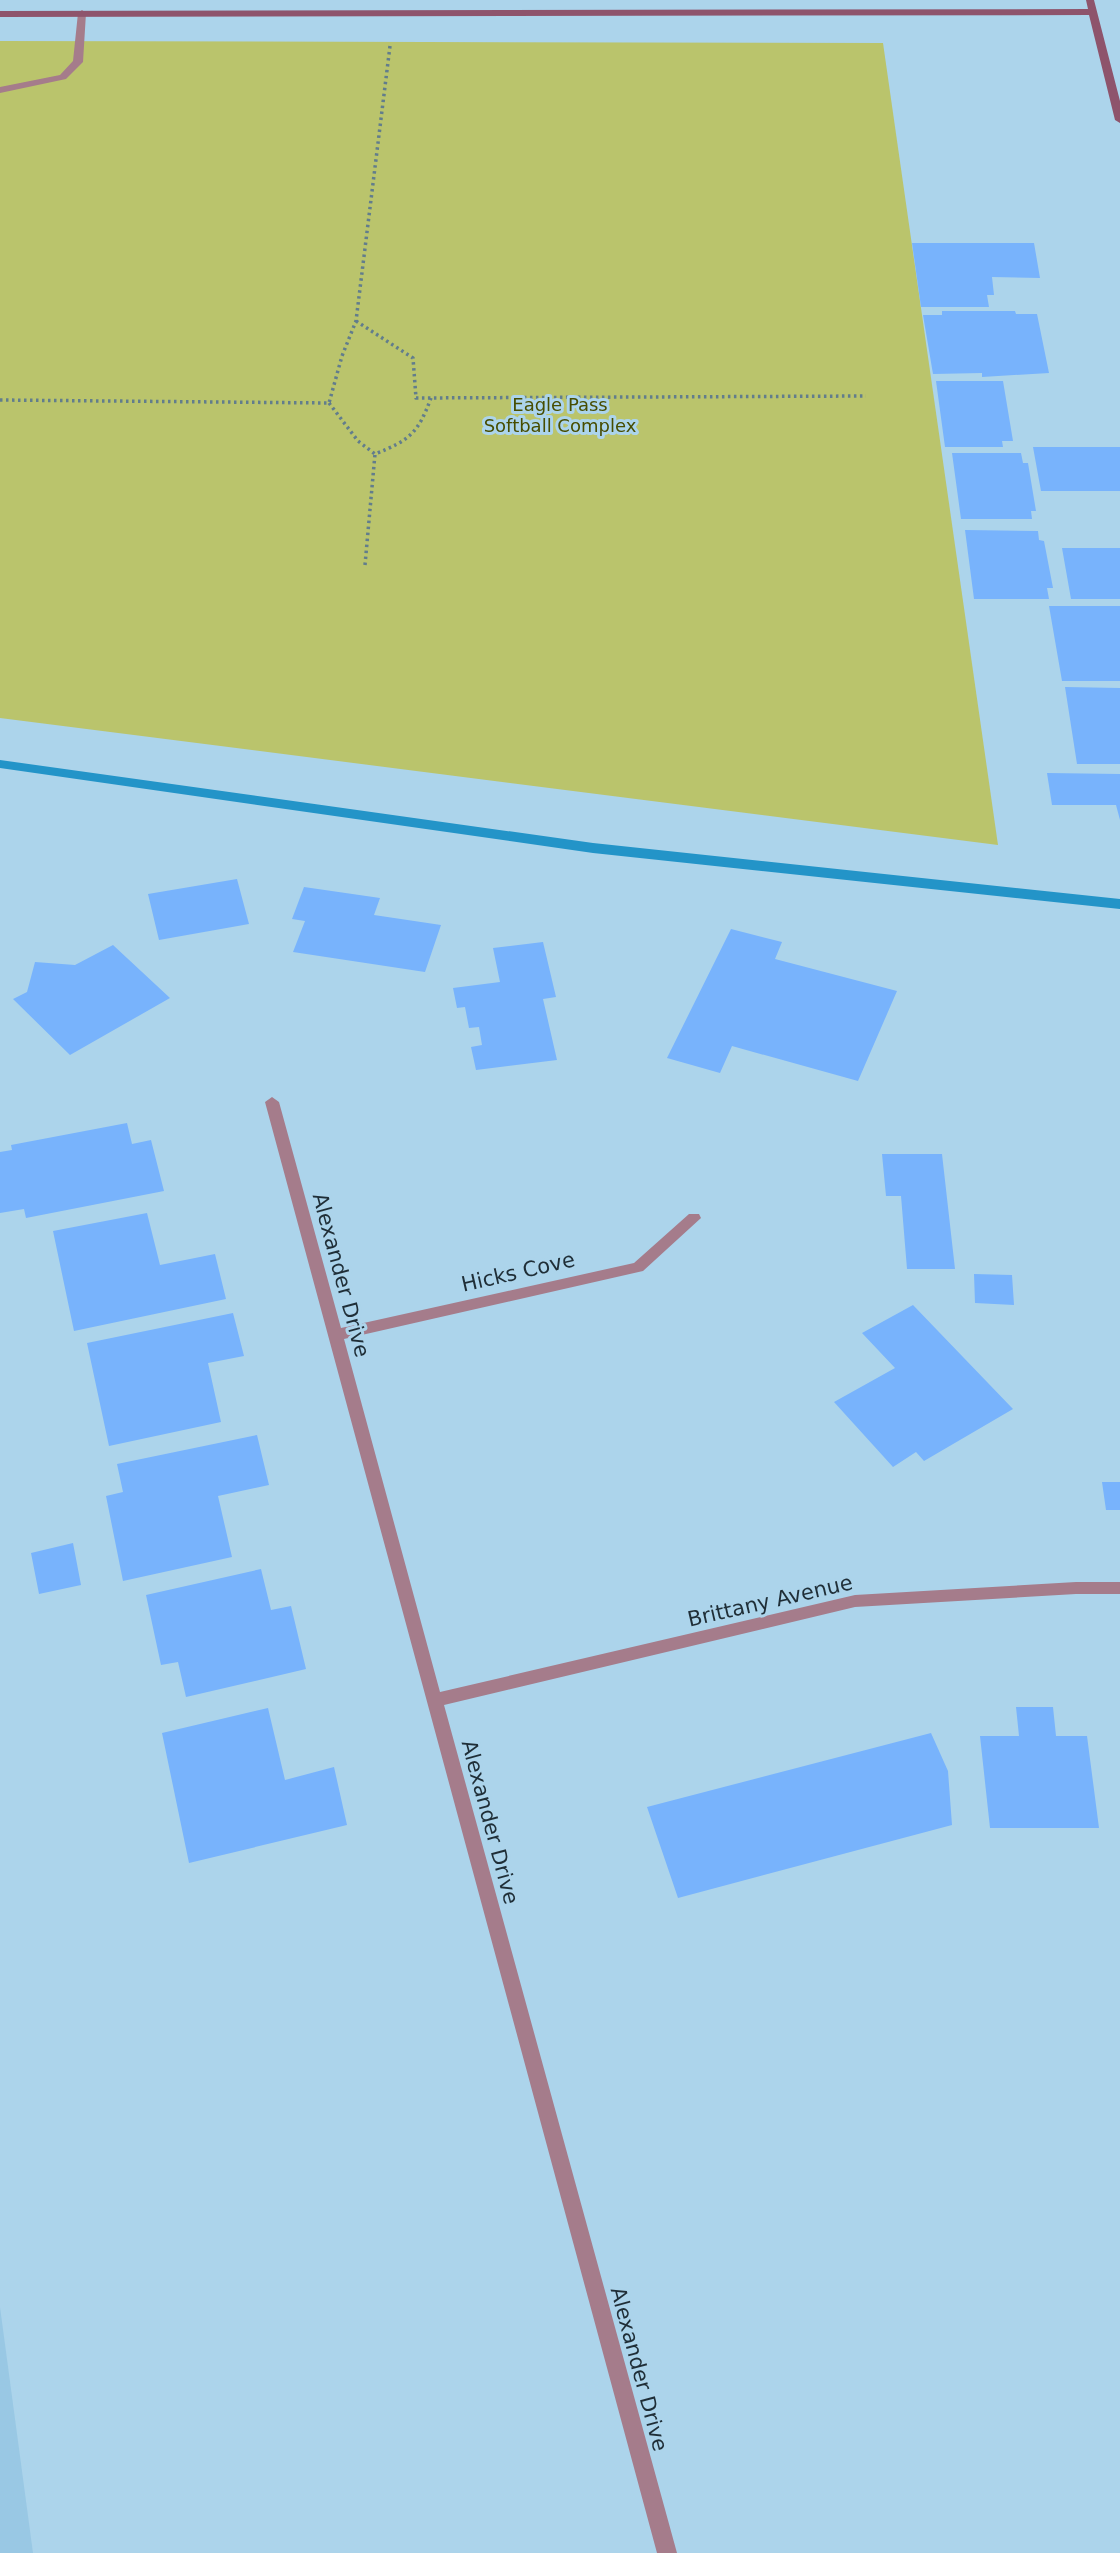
<svg xmlns="http://www.w3.org/2000/svg" width="1120" height="2553" viewBox="0 0 1120 2553" font-family="'DejaVu Sans',sans-serif">
	<rect width="100%" height="100%" fill="#acd4eb"/>
	<path fill="#99c8e4" d="M0 2307 33 2553H0Z"/>
	<path fill="#bac46c" d="M0 41 883 43 998 845 0 718Z"/>
	<g fill="none" stroke-linecap="round" stroke-linejoin="round">
		<path fill="#2394c8" fill-rule="evenodd" d="M0 760 593 843 1120 899V909L593 853 0 768Z"/>
	</g>
	<path fill="#78b3fc" d="M912 243H1034L1040 278 992 277 994 295H987L989 307H921Z
		M942 311H1015L1016 314H1037L1049 373 982 377V373L933 374 923 315H942Z
		M936 381H1003L1013 441H1002L1003 447H945Z
		M1033 447H1120V491H1041Z
		M952 453H1021L1023 463H1028L1036 511H1031L1032 519H961Z
		M965 530 1038 531 1039 540 1044 541 1053 588H1047L1049 599H974Z
		M1062 548H1120V599H1071Z
		M1049 606H1120V681H1062Z
		M1065 687 1120 688V764H1077Z
		M1047 773 1120 774V820L1116 805H1052Z
		M237 879 249 924 159 940 148 894Z
		M304 887 380 898 374 915 441 925 425 972 293 952 305 921 292 919Z
		M731 929 782 942 775 959 897 991 858 1081 732 1046 720 1073 667 1058Z
		M543 942 556 997 543 999 557 1060 476 1070 471 1047 482 1045 479 1027 469 1028 465 1007 457 1008 453 988 500 982 493 948Z
		M113 945 170 998 70 1055 13 999 27 992 35 962 75 965Z
		M127 1123 132 1144 151 1140 164 1191 26 1218 24 1209 0 1213V1152L12 1150 11 1145Z
		M882 1154H942L955 1269H907L901 1196H886Z
		M147 1213 160 1265 215 1254 226 1299 74 1331 53 1231Z
		M974 1274 1012 1275 1014 1305 975 1303Z
		M913 1305 1013 1409 924 1461 916 1452 893 1467 834 1402 895 1368 862 1333Z
		M233 1313 244 1356 208 1363 221 1422 109 1446 87 1343Z
		M257 1435 269 1485 218 1496 232 1557 123 1581 106 1496 123 1492 117 1464Z
		M1102 1482H1120V1510H1106Z
		M73 1543 81 1585 39 1594 31 1553Z
		M261 1569 271 1610 291 1606 306 1669 186 1697 178 1662 161 1665 146 1595Z
		M1016 1707H1053L1056 1736H1087L1099 1828H990L980 1736H1019Z
		M268 1708 285 1780 334 1767 347 1825 189 1863 162 1733Z
		M931 1733 948 1771 952 1825 678 1898 647 1807Z"/>
	<g fill="none" stroke-linecap="round" stroke-linejoin="round">
		<path stroke="#627d8c" stroke-width="3.5" stroke-dasharray="2.5 3.5" stroke-linecap="butt" d="M356 321 413 358 416 398 866 396
			M0 400 329 403 342 356 356 321 390 46
			M329 403 358 441 375 454C410 440 418 433 431 398
			M365 565 375 454"/>
		<path fill="#a57c8b" fill-rule="evenodd" d="M82 10 86 13 83 62 66 79 0 93V87L60 75 73 61 78 13Z
			M272 1097 279 1102 341 1328 634 1263 689 1214H699L701 1218 643 1271 344 1339 440 1692 855 1595 1076 1582H1120V1594H1076L855 1607 444 1705 677 2553H657L265 1102Z"/>
		<path fill="#8e546c" fill-rule="evenodd" d="M1086 0H1094L1120 101V123L1115 120 1089 15 0 17V11L1088 9Z"/>
	</g>
	<g text-anchor="middle" dominant-baseline="central" stroke-width="6" stroke-linejoin="round" paint-order="stroke">
		<g font-size="18" fill="#474d00" stroke="#acd4eb">
			<text x="560" y="404">Eagle Pass<tspan x="560" dy="21">Softball Complex</tspan></text>
		</g>
		<g font-size="21" fill="#1f2e37" stroke="#acd4eb">
			<text transform="translate(518 1272) rotate(-13)">Hicks Cove</text>
			<text transform="translate(341 1275) rotate(75)">Alexander Drive</text>
			<text transform="translate(770 1601) rotate(-13)">Brittany Avenue</text>
			<text transform="translate(490 1822) rotate(75)">Alexander Drive</text>
			<text transform="translate(639 2369) rotate(75)">Alexander Drive</text>
		</g>
	</g>
</svg>
